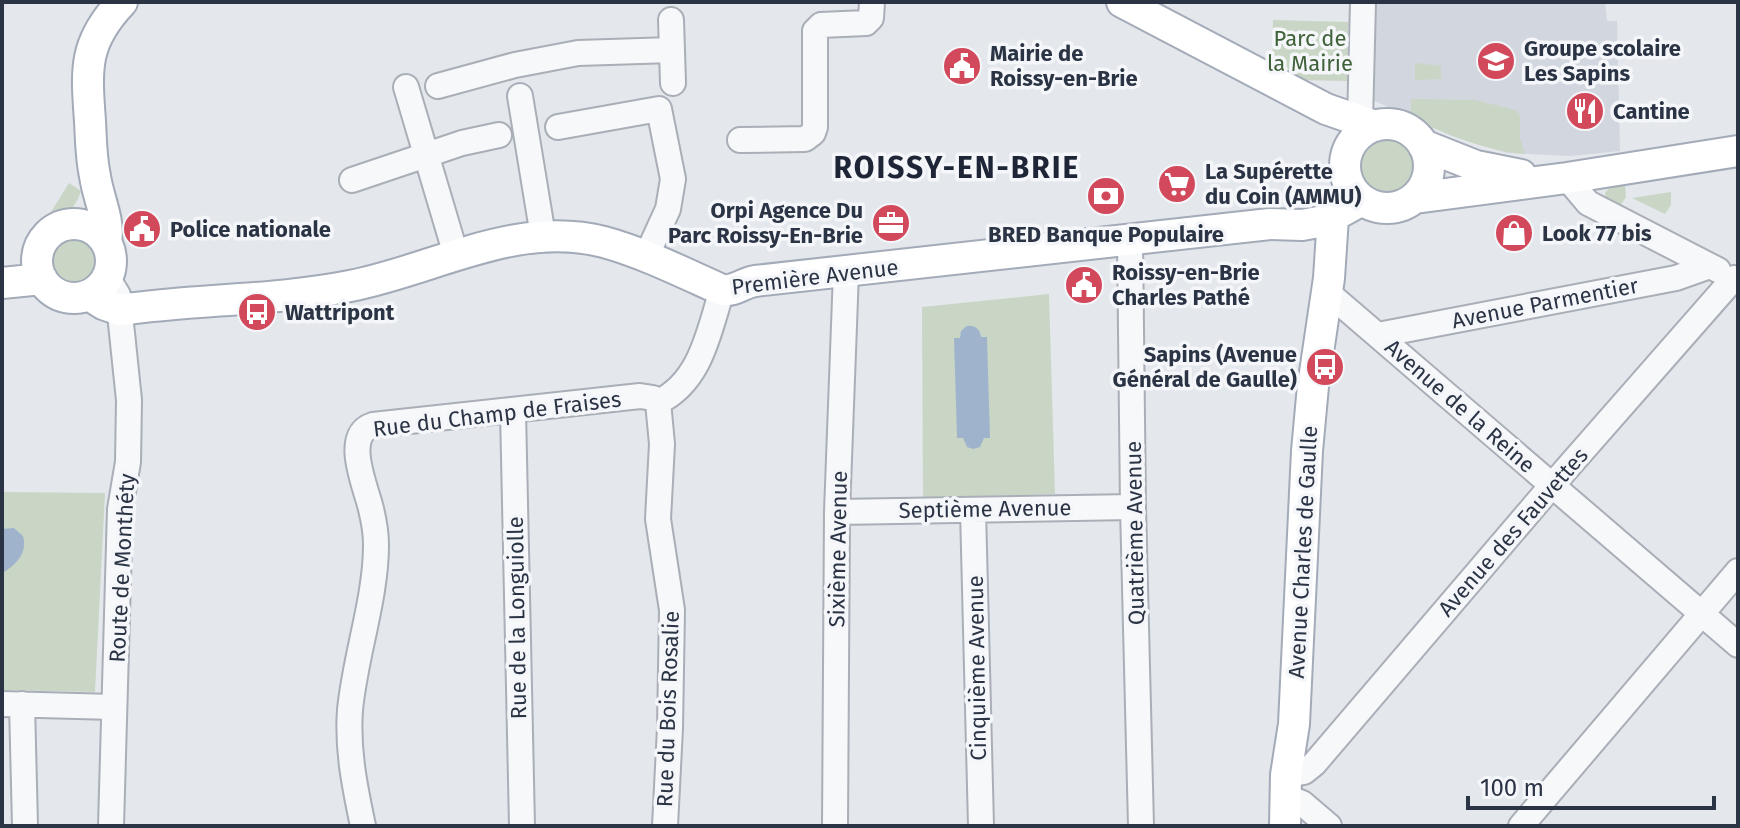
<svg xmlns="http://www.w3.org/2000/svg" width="1740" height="828" viewBox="0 0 1740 828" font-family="'Fira Sans',sans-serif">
	<rect width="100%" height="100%" fill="#e4e7ec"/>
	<path fill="#d2d6de" d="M1375 2H1605L1607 21H1617L1620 151 1570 156 1507 153 1452 136 1373 100Z"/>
	<path fill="#c9d6c5" d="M1273 20 1348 22 1347 81 1297 80 1272 67Z
		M1415 63 1441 66V79L1415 80Z
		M1411 99 1474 100 1516 110 1520 115V138L1525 154C1485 151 1447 134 1411 118Z
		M1354 167a33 33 0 1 1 66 0a33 33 0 1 1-66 0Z
		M69 183 81 191C75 209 65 218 46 220Z
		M1625 185 1626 197 1620 206 1606 198 1605 193 1609 188Z
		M1671 192V205L1665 214 1632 198Z
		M48 261a26 26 0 1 1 52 0a26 26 0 1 1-52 0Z
		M1049 294 1055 494 923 498 922 307Z
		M2 492 105 493 95 692 2 690Z"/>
	<path fill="#9fb4cc" d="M967 326C975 325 980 329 981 337H987L990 438H984L980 447 973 449 967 447 963 438H957L954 338H960L961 331Z
		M14 528 23 536C28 553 16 565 2 573V529Z"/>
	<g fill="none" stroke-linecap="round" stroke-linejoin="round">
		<defs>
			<path id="minor" d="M671 20 673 83
				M438 86 515 65 578 53 672 50
				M406 87 456 255
				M520 96 543 236
				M1360 122 1363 2
				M558 127 659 109 673 179 668 209 646 257
				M740 140 805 139 813 133 815 127V31L821 25 866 23 871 18 872 2
				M1567 178 1588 203 1718 270
				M352 180 462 143 499 135
				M1130 240 1133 507 1141 826
				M107 277 118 295 129 400 128 462 120 509 111 826
				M1327 292 1738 645
				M1378 335 1676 278 1710 266
				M658 402 662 444 658 519 672 610 670 728 665 826
				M513 411 522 826
				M973 510 981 826
				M837 512 1133 507
				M2 704 114 707
				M22 704 25 826
				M1286 775 1304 772 1314 764 1548 490 1734 278
				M1285 796 1302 803 1329 826
				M363 826C355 788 347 750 350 710 355 656 376 599 376 545 376 533 374 521 371 509 366 487 342 435 373 425L640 396 653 398 658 402C701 382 709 331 722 290
				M835 826 837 512 846 272
				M1521 826 1738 571"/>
			<path id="major" d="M1122 2 1326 109 1375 126
				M1345 166a42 42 0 1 1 84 0a42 42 0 1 1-84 0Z
				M1423 145 1476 166 1521 175
				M1415 198 1567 178 1738 151
				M37 261a37 37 0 1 1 74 0a37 37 0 1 1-74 0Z
				M106 242C110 220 98 198 95 176 91 158 91 139 90 121 86 68 84 42 122 2
				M2 283 42 279
				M89 295 103 304 120 310C196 299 274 301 350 286 434 270 516 219 604 242 644 253 684 273 722 290 734 292 743 283 755 281L1270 224 1302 225 1324 221 1362 200
				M1285 826 1286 775 1294 724 1307 451 1313 386 1329 278 1333 217"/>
		</defs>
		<use href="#minor" stroke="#a9aeb7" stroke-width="28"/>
		<use href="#major" stroke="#a3abb8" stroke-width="34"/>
		<use href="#minor" stroke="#f7f8fa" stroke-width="24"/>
		<use href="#major" stroke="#fff" stroke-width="30"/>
	</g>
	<defs>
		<symbol id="school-disc" viewBox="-11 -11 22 22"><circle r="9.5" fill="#d1495b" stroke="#f4f6f9"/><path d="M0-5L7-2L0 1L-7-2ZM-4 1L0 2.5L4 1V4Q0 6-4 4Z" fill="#fff"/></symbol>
		<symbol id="civic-disc" viewBox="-11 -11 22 22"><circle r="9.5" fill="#d1495b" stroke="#f4f6f9"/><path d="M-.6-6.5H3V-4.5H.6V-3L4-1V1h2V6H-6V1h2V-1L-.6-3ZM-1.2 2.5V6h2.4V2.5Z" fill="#fff"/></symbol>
		<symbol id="restaurant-disc" viewBox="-11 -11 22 22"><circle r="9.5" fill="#d1495b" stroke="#f4f6f9"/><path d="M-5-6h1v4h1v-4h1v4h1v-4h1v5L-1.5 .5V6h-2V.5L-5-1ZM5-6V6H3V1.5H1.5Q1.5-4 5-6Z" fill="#fff"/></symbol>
		<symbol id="supermarket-disc" viewBox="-11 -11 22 22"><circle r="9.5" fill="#d1495b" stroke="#f4f6f9"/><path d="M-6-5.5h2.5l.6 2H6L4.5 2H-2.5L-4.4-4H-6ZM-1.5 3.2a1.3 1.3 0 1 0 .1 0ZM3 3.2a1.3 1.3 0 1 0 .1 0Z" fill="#fff"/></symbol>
		<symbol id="bank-disc" viewBox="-11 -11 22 22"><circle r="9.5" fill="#d1495b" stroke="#f4f6f9"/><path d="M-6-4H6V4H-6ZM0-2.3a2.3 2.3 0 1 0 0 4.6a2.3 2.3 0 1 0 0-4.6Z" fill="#fff"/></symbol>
		<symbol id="office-disc" viewBox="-11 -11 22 22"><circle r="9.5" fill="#d1495b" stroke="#f4f6f9"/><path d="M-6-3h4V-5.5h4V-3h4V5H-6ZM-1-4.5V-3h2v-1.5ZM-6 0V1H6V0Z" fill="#fff"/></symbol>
		<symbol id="shop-disc" viewBox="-11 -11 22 22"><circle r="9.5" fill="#d1495b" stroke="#f4f6f9"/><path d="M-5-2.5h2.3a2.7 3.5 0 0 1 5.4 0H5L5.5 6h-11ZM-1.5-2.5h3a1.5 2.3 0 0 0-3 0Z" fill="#fff"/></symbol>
		<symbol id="bus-disc" viewBox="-11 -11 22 22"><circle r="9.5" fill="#d1495b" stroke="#f4f6f9"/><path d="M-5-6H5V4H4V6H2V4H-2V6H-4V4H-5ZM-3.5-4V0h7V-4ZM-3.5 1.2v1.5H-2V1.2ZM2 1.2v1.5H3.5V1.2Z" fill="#fff"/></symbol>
	</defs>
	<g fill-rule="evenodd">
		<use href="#school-disc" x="1474" y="39" width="44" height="44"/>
		<use href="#civic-disc" x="940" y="44" width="44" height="44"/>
		<use href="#restaurant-disc" x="1563" y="89" width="44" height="44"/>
		<use href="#supermarket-disc" x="1155" y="162" width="44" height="44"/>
		<use href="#bank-disc" x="1084" y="174" width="44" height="44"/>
		<use href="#office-disc" x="869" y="201" width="44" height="44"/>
		<use href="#civic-disc" x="120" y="207" width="44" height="44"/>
		<use href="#shop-disc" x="1492" y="211" width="44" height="44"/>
		<use href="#civic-disc" x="1062" y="263" width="44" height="44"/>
		<use href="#bus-disc" x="235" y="290" width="44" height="44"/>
		<use href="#bus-disc" x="1303" y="345" width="44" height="44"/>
	</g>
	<g text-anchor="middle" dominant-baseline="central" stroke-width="7" stroke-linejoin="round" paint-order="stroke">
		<g font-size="22" fill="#3f6138" stroke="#f4f6f9">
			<text x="1310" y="38">Parc de<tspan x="1310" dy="25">la Mairie</tspan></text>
		</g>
		<g font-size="22" font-weight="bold" fill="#2b3445" stroke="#f4f6f9" text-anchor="start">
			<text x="1524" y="48">Groupe scolaire<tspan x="1524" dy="25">Les Sapins</tspan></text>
			<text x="990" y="53">Mairie de<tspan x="990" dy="25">Roissy-en-Brie</tspan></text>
			<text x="1613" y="111">Cantine</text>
			<text x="1205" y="171">La Supérette<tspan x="1205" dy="25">du Coin (AMMU)</tspan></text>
			<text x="863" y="210" text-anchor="end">Orpi Agence Du<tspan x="863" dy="25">Parc Roissy-En-Brie</tspan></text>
			<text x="170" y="229">Police nationale</text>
			<text x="1542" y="233">Look 77 bis</text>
			<text x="1106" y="234" text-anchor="middle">BRED Banque Populaire</text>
			<text x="1112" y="272">Roissy-en-Brie<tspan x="1112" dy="25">Charles Pathé</tspan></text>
			<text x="285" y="312">Wattripont</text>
			<text x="1297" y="354" text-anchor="end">Sapins (Avenue<tspan x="1297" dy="25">Général de Gaulle)</tspan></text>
		</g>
		<g font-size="22" fill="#2b3445" stroke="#f4f6f9">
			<text transform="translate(815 277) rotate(-7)">Première Avenue</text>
			<text transform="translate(1545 303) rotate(-11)">Avenue Parmentier</text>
			<text transform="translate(1460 406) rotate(41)">Avenue de la Reine</text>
			<text transform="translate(497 414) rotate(-7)">Rue du Champ de Fraises</text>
			<text transform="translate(985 509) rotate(-1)">Septième Avenue</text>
			<text transform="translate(1513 532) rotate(-49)">Avenue des Fauvettes</text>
			<text transform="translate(1135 533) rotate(-91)">Quatrième Avenue</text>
			<text transform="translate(838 549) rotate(-89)">Sixième Avenue</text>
			<text transform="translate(1303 552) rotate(-87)">Avenue Charles de Gaulle</text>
			<text transform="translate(122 568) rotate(-87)">Route de Monthéty</text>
			<text transform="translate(517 618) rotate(-91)">Rue de la Longuiolle</text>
			<text transform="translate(977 668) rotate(-91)">Cinquième Avenue</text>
			<text transform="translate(668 709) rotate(-88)">Rue du Bois Rosalie</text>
		</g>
		<g font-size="30" font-weight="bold" letter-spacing="2" fill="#1d2536" stroke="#f4f6f9">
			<text x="957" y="168">ROISSY-EN-BRIE</text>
		</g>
	</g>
	<rect width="1740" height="828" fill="none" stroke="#2b3445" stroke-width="8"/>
	<path d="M1468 796v12h246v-12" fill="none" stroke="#2b3445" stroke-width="4"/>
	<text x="1480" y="796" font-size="24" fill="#2b3445" stroke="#f4f6f9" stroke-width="6" paint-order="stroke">100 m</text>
</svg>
